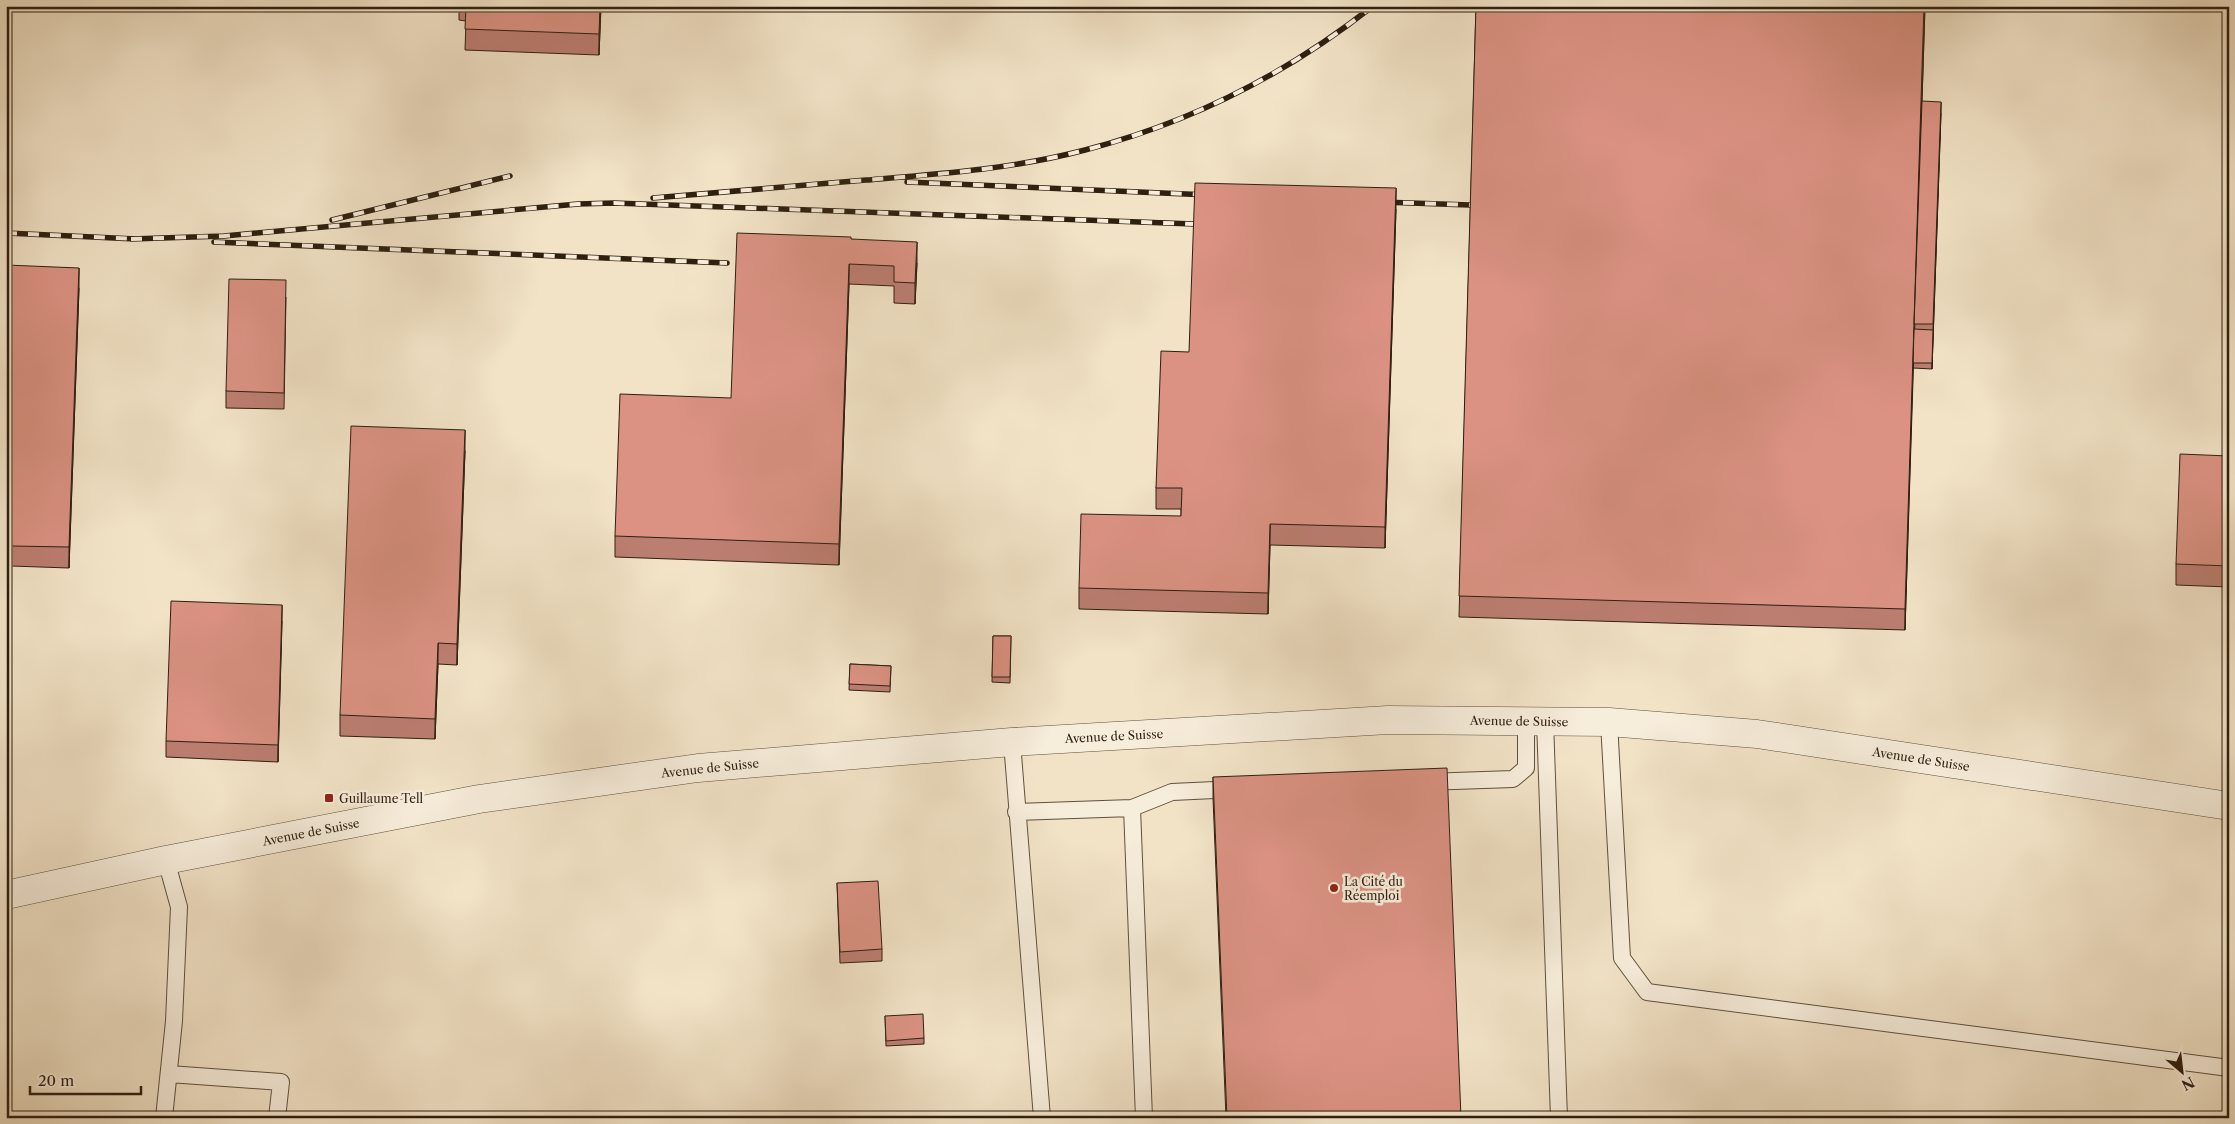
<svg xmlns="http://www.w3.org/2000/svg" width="2235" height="1124" viewBox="0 0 2235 1124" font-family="'Libre Caslon Text',serif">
	<rect width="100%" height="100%" fill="#f2e3c7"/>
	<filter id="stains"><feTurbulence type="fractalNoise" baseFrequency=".004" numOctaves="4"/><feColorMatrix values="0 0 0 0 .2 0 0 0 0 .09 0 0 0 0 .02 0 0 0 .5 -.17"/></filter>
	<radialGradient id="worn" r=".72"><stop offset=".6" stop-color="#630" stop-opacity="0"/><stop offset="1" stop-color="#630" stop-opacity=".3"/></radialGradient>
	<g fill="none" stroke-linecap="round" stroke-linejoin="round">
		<defs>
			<path id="service" d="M1545 721 1559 1118
				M1609 722 1622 958 1647 992 2229 1068
				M1012 742 1042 1118
				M1425 782 1513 779 1526 768V721
				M1132 808 1144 1118
				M1016 812 1132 808 1172 792 1236 789
				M169 1074 281 1082 277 1118
				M164 1118 174 1021 179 907 166 860"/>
			<path id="minor" d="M6 895 166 860 479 799 698 768 1012 742 1388 720 1609 722 1757 734 2229 806"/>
		</defs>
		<use href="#service" stroke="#5f503e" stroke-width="18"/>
		<use href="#minor" stroke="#5f503e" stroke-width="29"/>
		<use href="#service" stroke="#f7eddb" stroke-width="16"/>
		<use href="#minor" stroke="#f7eddb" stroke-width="28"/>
		<defs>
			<path id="rail" d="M907 182 1209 195
				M653 198C724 192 795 186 866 180 940 174 1013 169 1085 150 1190 123 1288 73 1373 6
				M1381 202 1470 205
				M332 220 510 176
				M6 233 136 239
				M131 239 224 236 578 204 614 203 1194 224
				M214 242 727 263"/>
		</defs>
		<use href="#rail" stroke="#2e1f10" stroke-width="5.5"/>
		<use href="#rail" stroke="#f7eddb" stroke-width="4" stroke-dasharray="11" stroke-linecap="butt"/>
	</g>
	<path fill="#bc7e71" stroke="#2e1f10" d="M459 6H601L599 55 465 50 466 21 459 20Z
		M1476 6H1925L1922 101 1941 113 1932 369 1913 368 1905 630 1459 617Z
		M1396 209 1385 548 1270 545 1268 614 1079 609V588L1181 516V509H1156V488L1189 352Z
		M851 239 917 263 915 304 894 303V286L849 284 839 565 615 557V536L731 398Z
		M6 265 79 288 69 568 11 566 6 712Z
		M286 297 284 409 226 408V391Z
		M465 451 457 665 438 664 435 739 340 736V715Z
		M2229 456V587L2176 585V564Z
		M282 621 278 762 166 757V741Z
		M993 636H1011L1010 683 992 682Z
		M850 664 891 666 890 692 849 690Z
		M1213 777 1461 1118H1226L1213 798Z
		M837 883 882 949V961L840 963Z
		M885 1016 924 1038V1044L886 1046Z"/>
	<path fill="#99665c" stroke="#2e1f10" d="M600 6H601L599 55V34Z
		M1924 6H1925L1905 630V609Z
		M1941 102V113L1932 369 1933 330Z
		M1396 188V209L1385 548V527Z
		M917 242V263L915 304V283Z
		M849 264V284L839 565V544Z
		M79 268V288L69 568V547Z
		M465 430V451L457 665V644Z
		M1270 524V545L1268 614V593Z
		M11 546V566L6 712 7 683Z
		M282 605V621L278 762V745Z
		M438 643V664L435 739V719Z"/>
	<path fill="#db9283" stroke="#2e1f10" d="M466 6H600L599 34 465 29Z
		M1476 6H1924L1905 609 1459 596Z
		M1922 101 1941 102 1933 324H1914Z
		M1195 183 1396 188 1385 527 1270 524 1268 593 1079 588 1081 514 1181 516 1182 488H1156L1161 351 1189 352Z
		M737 233 851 237V239L917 242 915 283 894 282V266L849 264 839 544 615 536 620 394 731 398Z
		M6 265 79 268 69 547 11 546 7 683Z
		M229 279 286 280 284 393 226 391Z
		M1914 329 1933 330 1932 363H1913Z
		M351 426 465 430 457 644 438 643 435 719 340 715Z
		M2180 454 2229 456V566L2176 564Z
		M171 601 282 605 278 745 166 741Z
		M993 636H1011L1010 677H992Z
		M850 664 891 666 890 686 849 684Z
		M1447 768 1461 1118H1227L1213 777Z
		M878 881 882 949 840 952 837 883Z
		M923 1014 924 1038 886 1041 885 1016Z"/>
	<g fill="#8f2418" stroke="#f7eddb" stroke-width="2">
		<rect x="324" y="793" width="10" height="10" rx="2.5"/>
		<circle cx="1334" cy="888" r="5"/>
	</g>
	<g text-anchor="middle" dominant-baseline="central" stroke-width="5" stroke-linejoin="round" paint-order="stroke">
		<g font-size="12" fill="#2e1f10" stroke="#f7eddb">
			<text transform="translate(1519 721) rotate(1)">Avenue de Suisse</text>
			<text transform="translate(1114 736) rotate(-3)">Avenue de Suisse</text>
			<text transform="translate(1921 759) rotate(9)">Avenue de Suisse</text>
			<text transform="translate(710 768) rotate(-6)">Avenue de Suisse</text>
			<text transform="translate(311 832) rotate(-11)">Avenue de Suisse</text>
		</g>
		<g font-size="12" fill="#2e1f10" stroke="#f7eddb" text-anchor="start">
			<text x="339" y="798">Guillaume Tell</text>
			<text x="1344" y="881">La Cité du<tspan x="1344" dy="14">Réemploi</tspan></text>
		</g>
	</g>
	<rect width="2235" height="1124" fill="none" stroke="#f2e3c7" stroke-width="25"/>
	<rect x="8" y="8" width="2220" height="1109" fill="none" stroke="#2e1f10" stroke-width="2.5"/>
	<rect x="12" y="12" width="2210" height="1099" fill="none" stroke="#2e1f10"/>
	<g transform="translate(2182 1072) rotate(152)" stroke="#f7eddb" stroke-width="4" paint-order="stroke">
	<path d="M0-4L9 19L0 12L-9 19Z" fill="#2e1f10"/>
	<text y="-8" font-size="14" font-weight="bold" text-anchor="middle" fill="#2e1f10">N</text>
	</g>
	<path d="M30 1086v8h111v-8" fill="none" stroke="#2e1f10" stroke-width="2.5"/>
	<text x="38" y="1086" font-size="15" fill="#2e1f10" stroke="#f7eddb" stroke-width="4" paint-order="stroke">20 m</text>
	<rect width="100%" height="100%" filter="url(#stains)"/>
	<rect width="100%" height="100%" fill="url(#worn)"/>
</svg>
